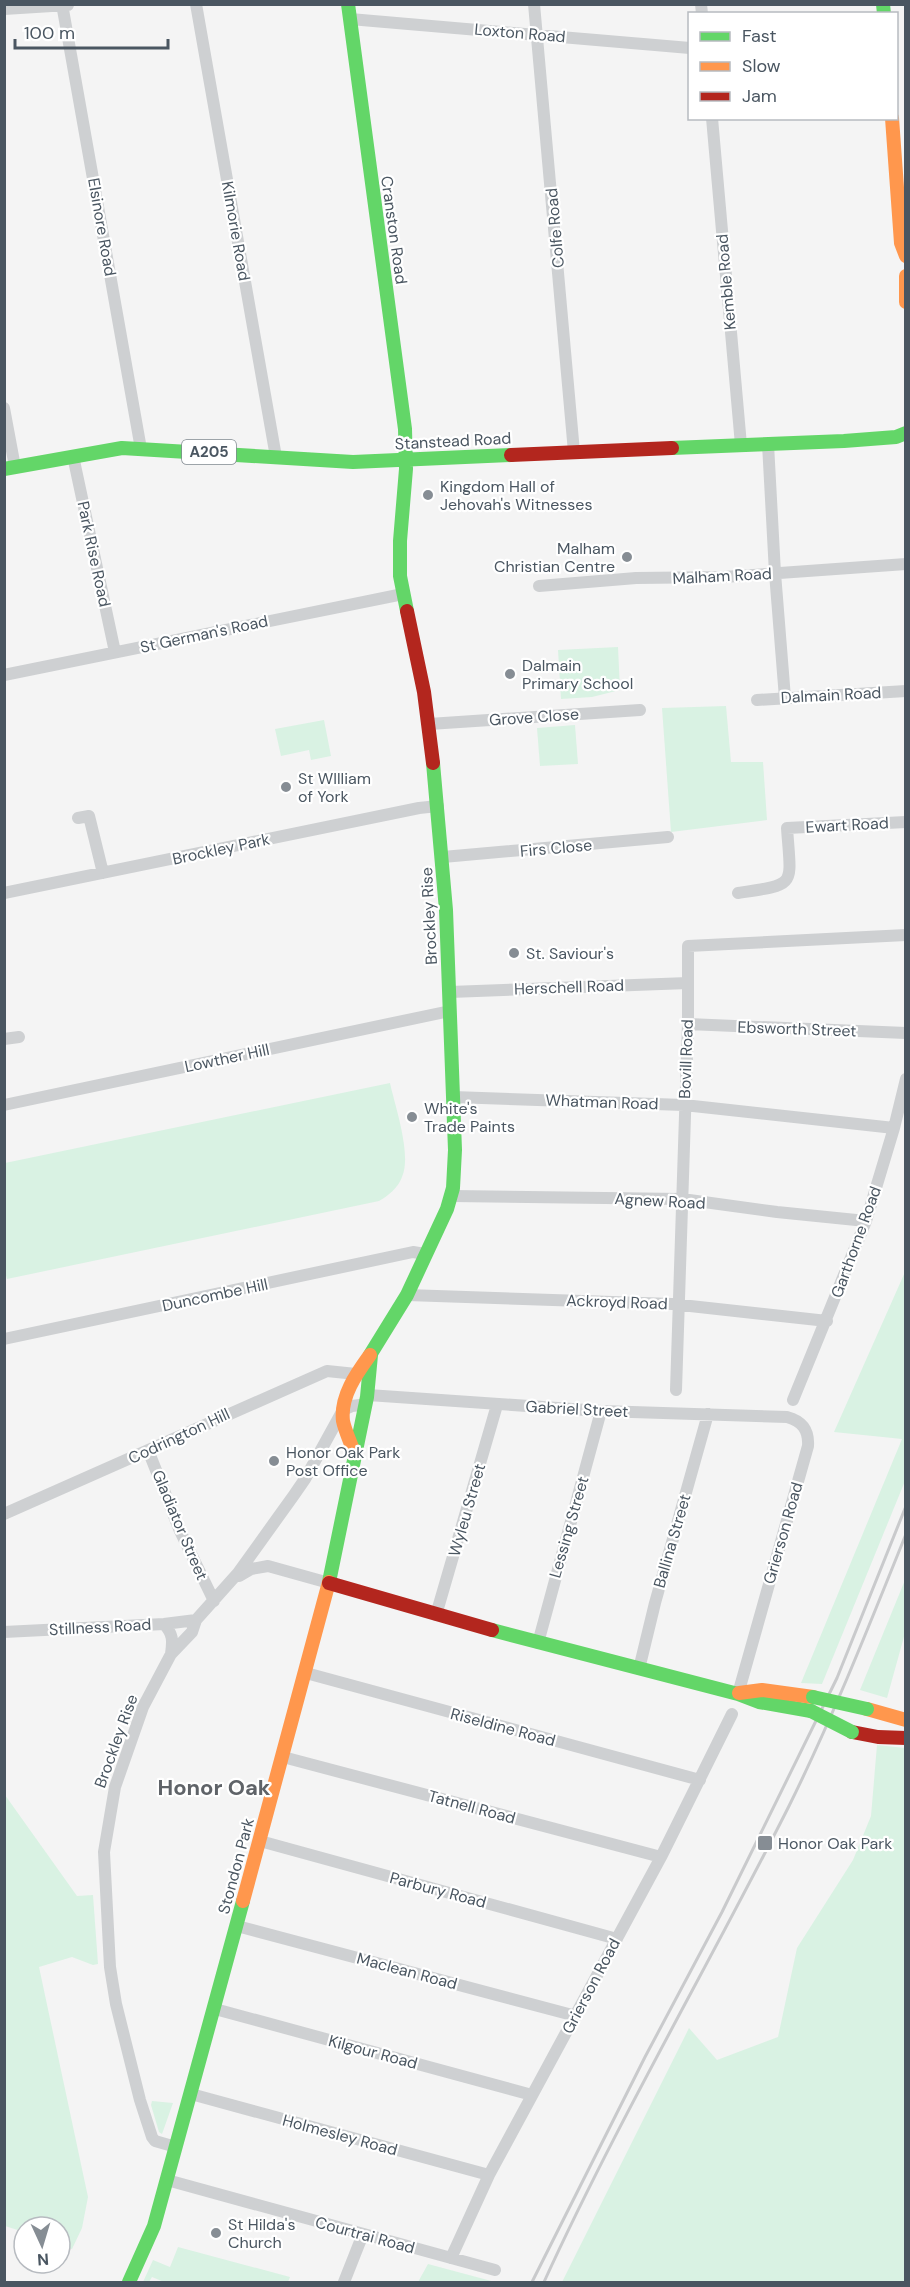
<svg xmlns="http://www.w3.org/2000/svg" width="910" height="2287" viewBox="0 0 910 2287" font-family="'DM Sans',sans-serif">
	<rect width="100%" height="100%" fill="#f4f4f4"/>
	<path fill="#d9f2e3" d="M618 647 620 690 592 697 561 699 558 650Z
		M726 706 731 762H763L767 820 671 832 662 708Z
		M324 720 331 756 311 760 309 750 281 756 275 729Z
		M575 725 578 764 540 766 537 728Z
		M390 1083C395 1106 412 1155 402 1177 398 1188 388 1196 379 1201L7 1279 4 1269 5 1163Z
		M905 1272V1481L822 1684 801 1683 902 1439 834 1432Z
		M905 1580V1633L887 1698 860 1690Z
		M877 1745 905 1748V2282H562L689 2028 717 2060 778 2037 797 1948 853 1860 871 1816Z
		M5 1795 77 1896 93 1895 98 1964 93 1965 72 1957 39 1967 88 2197 82 2228 72 2249 60 2245V2227H24V2232L5 2226Z
		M152 2101 173 2103 162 2134 159 2132 151 2105Z
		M178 2247 290 2277 288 2282H164L152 2277 149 2282H143L153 2260 170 2267Z
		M428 2264 495 2282H418Z"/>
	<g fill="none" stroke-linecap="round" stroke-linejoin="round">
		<path stroke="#ced0d2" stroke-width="12" d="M62 4 141 449
			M196 4 276 457
			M534 4 574 452
			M701 4 702 14
			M4 9 68 5
			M350 19 690 48
			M712 118 741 445
			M4 408 15 467
			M768 444 775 573 785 698
			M73 456 115 652
			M539 586 636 578 724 577 906 564
			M4 675 403 594
			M757 700 906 691
			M429 724 640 710
			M78 818 89 816 103 873
			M443 857 668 837
			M4 893 419 808 438 806
			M738 893C798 884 791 887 787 828L906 822
			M450 992 688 983
			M688 1024 906 1033
			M4 1039 19 1037
			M453 1097 684 1105 894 1128
			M4 1105 450 1011
			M452 1196 682 1199 777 1212 866 1221
			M407 1295 672 1304 827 1321
			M4 1339 413 1252 425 1254
			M676 1390 688 1024V946L906 935
			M368 1395 601 1411 787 1417C802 1421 809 1430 808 1446L738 1694
			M793 1400 866 1221 894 1128 906 1079
			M148 1450 180 1531 214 1601
			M4 1514 327 1371 356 1374
			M239 1576 251 1569 268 1566 329 1583
			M436 1615 497 1405
			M164 1624C173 1634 173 1640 171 1654
			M4 1632 164 1624 196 1620
			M538 1643 601 1411
			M639 1669 655 1603 708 1414
			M306 1673 700 1780
			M283 1757 661 1857
			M260 1841 617 1939
			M237 1926 576 2016
			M215 2009 532 2095
			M191 2094 489 2175
			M176 2147 155 2141 152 2137 140 2100 116 2004 110 1967 104 1852 115 1787 143 1707 171 1654 192 1632 196 1620 238 1573 294 1495 305 1479 343 1410 352 1406 360 1405 365 1410
			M167 2180 495 2270
			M451 2258 489 2175 661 1857 732 1714
			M344 2282 363 2234"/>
		<path stroke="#63d668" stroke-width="14" d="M348 4 405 429 406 469 400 541V576L407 611
			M883 4 884 14
			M672 448 844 441 896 437 906 433
			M4 469 122 448 353 462 511 455
			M370 1355 407 1295 447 1209 453 1188 455 1150 446 910 433 763
			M329 1582 367 1397 371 1355
			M492 1630 738 1694 759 1702 811 1711
			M129 2282 154 2226 243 1901"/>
		<path stroke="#ff974d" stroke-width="14" d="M892 118 901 243 906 256
			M906 276V302
			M354 1453C351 1443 345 1431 343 1421 340 1396 357 1373 370 1355
			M739 1693 762 1690 813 1697
			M867 1709 906 1720
			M243 1901 329 1582"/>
		<path stroke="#b3261e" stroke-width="14" d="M511 455 672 448
			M407 611 424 692 433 763
			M329 1583 492 1630
			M852 1732 878 1737 906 1738"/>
		<path stroke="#c9cacc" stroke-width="3" d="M532 2282 645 2057 722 1912 837 1678 906 1506
			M544 2282C618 2120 709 1965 789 1806 833 1717 869 1626 906 1534"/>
		<path stroke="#63d668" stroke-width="14" d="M813 1697 867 1709
			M811 1711 852 1732"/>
	</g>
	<g fill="#868d94" stroke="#fff" stroke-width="2">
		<circle cx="428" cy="495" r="6"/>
		<circle cx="627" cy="557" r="6"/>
		<circle cx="510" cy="674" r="6"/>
		<circle cx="286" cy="787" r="6"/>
		<circle cx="514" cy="953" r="6"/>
		<circle cx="412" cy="1117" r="6"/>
		<circle cx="274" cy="1461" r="6"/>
		<rect x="757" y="1835" width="16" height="16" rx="3"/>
		<circle cx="216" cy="2233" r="6"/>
	</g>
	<g text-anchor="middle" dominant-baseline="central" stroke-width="4.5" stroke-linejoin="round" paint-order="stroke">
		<rect fill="#fff" stroke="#808990" stroke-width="1.5" x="182" y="440" width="54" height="24" rx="4.5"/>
		<g font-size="15" font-weight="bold" fill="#4a5661">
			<text x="209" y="452">A205</text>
		</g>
		<g font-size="16" fill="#4a5661" stroke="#fff">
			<text transform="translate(520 33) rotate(5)">Loxton Road</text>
			<text transform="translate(102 227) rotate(80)">Elsinore Road</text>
			<text transform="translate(555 228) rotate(-95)">Colfe Road</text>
			<text transform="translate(394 230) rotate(82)">Cranston Road</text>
			<text transform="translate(236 231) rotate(80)">Kilmorie Road</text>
			<text transform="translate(726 282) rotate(-95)">Kemble Road</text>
			<text transform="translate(453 441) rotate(-3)">Stanstead Road</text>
			<text transform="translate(94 554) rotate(78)">Park Rise Road</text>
			<text transform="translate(722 576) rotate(-3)">Malham Road</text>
			<text transform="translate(204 634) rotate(-12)">St German's Road</text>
			<text transform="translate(831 695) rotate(-3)">Dalmain Road</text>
			<text transform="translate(534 717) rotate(-4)">Grove Close</text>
			<text transform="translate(847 825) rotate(-3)">Ewart Road</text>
			<text transform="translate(556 848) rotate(-5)">Firs Close</text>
			<text transform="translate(221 849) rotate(-12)">Brockley Park</text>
			<text transform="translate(429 916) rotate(-93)">Brockley Rise</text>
			<text transform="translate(569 987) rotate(-2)">Herschell Road</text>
			<text transform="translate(797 1029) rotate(2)">Ebsworth Street</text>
			<text transform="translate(227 1058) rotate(-12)">Lowther Hill</text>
			<text transform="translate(686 1059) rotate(-88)">Bovill Road</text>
			<text transform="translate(602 1102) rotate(2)">Whatman Road</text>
			<text transform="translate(660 1201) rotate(3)">Agnew Road</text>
			<text transform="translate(856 1242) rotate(-70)">Garthorne Road</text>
			<text transform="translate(215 1295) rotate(-12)">Duncombe Hill</text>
			<text transform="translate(617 1302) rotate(2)">Ackroyd Road</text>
			<text transform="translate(577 1409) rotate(3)">Gabriel Street</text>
			<text transform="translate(179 1436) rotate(-25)">Codrington Hill</text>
			<text transform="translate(467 1510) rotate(-74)">Wyleu Street</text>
			<text transform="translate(180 1525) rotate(67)">Gladiator Street</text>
			<text transform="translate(569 1527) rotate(-74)">Lessing Street</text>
			<text transform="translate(783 1533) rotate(-74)">Grierson Road</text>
			<text transform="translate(672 1541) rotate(-74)">Ballina Street</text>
			<text transform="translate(100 1627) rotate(-3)">Stillness Road</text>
			<text transform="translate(503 1727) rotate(15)">Riseldine Road</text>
			<text transform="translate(116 1741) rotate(-70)">Brockley Rise</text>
			<text transform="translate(472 1807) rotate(15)">Tatnell Road</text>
			<text transform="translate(236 1866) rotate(-75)">Stondon Park</text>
			<text transform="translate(438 1890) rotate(15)">Parbury Road</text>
			<text transform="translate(407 1971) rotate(15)">Maclean Road</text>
			<text transform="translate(591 1986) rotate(-62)">Grierson Road</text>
			<text transform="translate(373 2052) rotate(15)">Kilgour Road</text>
			<text transform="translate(340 2135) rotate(15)">Holmesley Road</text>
			<text transform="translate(365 2235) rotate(15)">Courtrai Road</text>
		</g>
		<g font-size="16" fill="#4a5661" stroke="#fff" text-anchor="start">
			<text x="440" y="486">Kingdom Hall of<tspan x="440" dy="18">Jehovah's Witnesses</tspan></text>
			<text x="615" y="548" text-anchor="end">Malham<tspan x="615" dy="18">Christian Centre</tspan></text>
			<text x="522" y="665">Dalmain<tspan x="522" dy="18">Primary School</tspan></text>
			<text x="298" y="778">St WIlliam<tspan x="298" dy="18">of York</tspan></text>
			<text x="526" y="953">St. Saviour's</text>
			<text x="424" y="1108">White's<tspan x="424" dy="18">Trade Paints</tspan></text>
			<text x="286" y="1452">Honor Oak Park<tspan x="286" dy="18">Post Office</tspan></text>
			<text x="778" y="1843">Honor Oak Park</text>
			<text x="228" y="2224">St Hilda's<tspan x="228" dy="18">Church</tspan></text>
		</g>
		<g font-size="22" font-weight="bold" fill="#5f6368" stroke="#fff">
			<text x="214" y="1787">Honor Oak</text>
		</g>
	</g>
	<rect width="910" height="2287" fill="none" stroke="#4a5661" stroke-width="12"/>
	<rect x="688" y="12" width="210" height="108" fill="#ffffff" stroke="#b7bbc0" stroke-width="1.5"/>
	<rect x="700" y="32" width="30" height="9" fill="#63d668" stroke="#b7bbc0" stroke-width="1.5"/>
	<text x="742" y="42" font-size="18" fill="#4a5661">Fast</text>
	<rect x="700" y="62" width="30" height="9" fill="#ff974d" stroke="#b7bbc0" stroke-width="1.5"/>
	<text x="742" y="72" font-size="18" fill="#4a5661">Slow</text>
	<rect x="700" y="92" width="30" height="9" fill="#b3261e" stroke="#b7bbc0" stroke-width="1.5"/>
	<text x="742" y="102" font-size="18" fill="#4a5661">Jam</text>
	<g transform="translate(42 2245) rotate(176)"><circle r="28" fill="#ffffff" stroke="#b7bbc0" stroke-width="1.5"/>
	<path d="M0-4.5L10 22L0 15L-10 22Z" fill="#868d94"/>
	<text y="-9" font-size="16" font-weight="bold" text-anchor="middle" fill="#4a5661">N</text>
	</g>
	<path d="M15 39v9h153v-9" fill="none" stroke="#4a5661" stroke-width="3"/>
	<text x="24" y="39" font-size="18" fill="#4a5661" stroke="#ffffff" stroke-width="4.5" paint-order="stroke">100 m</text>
</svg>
